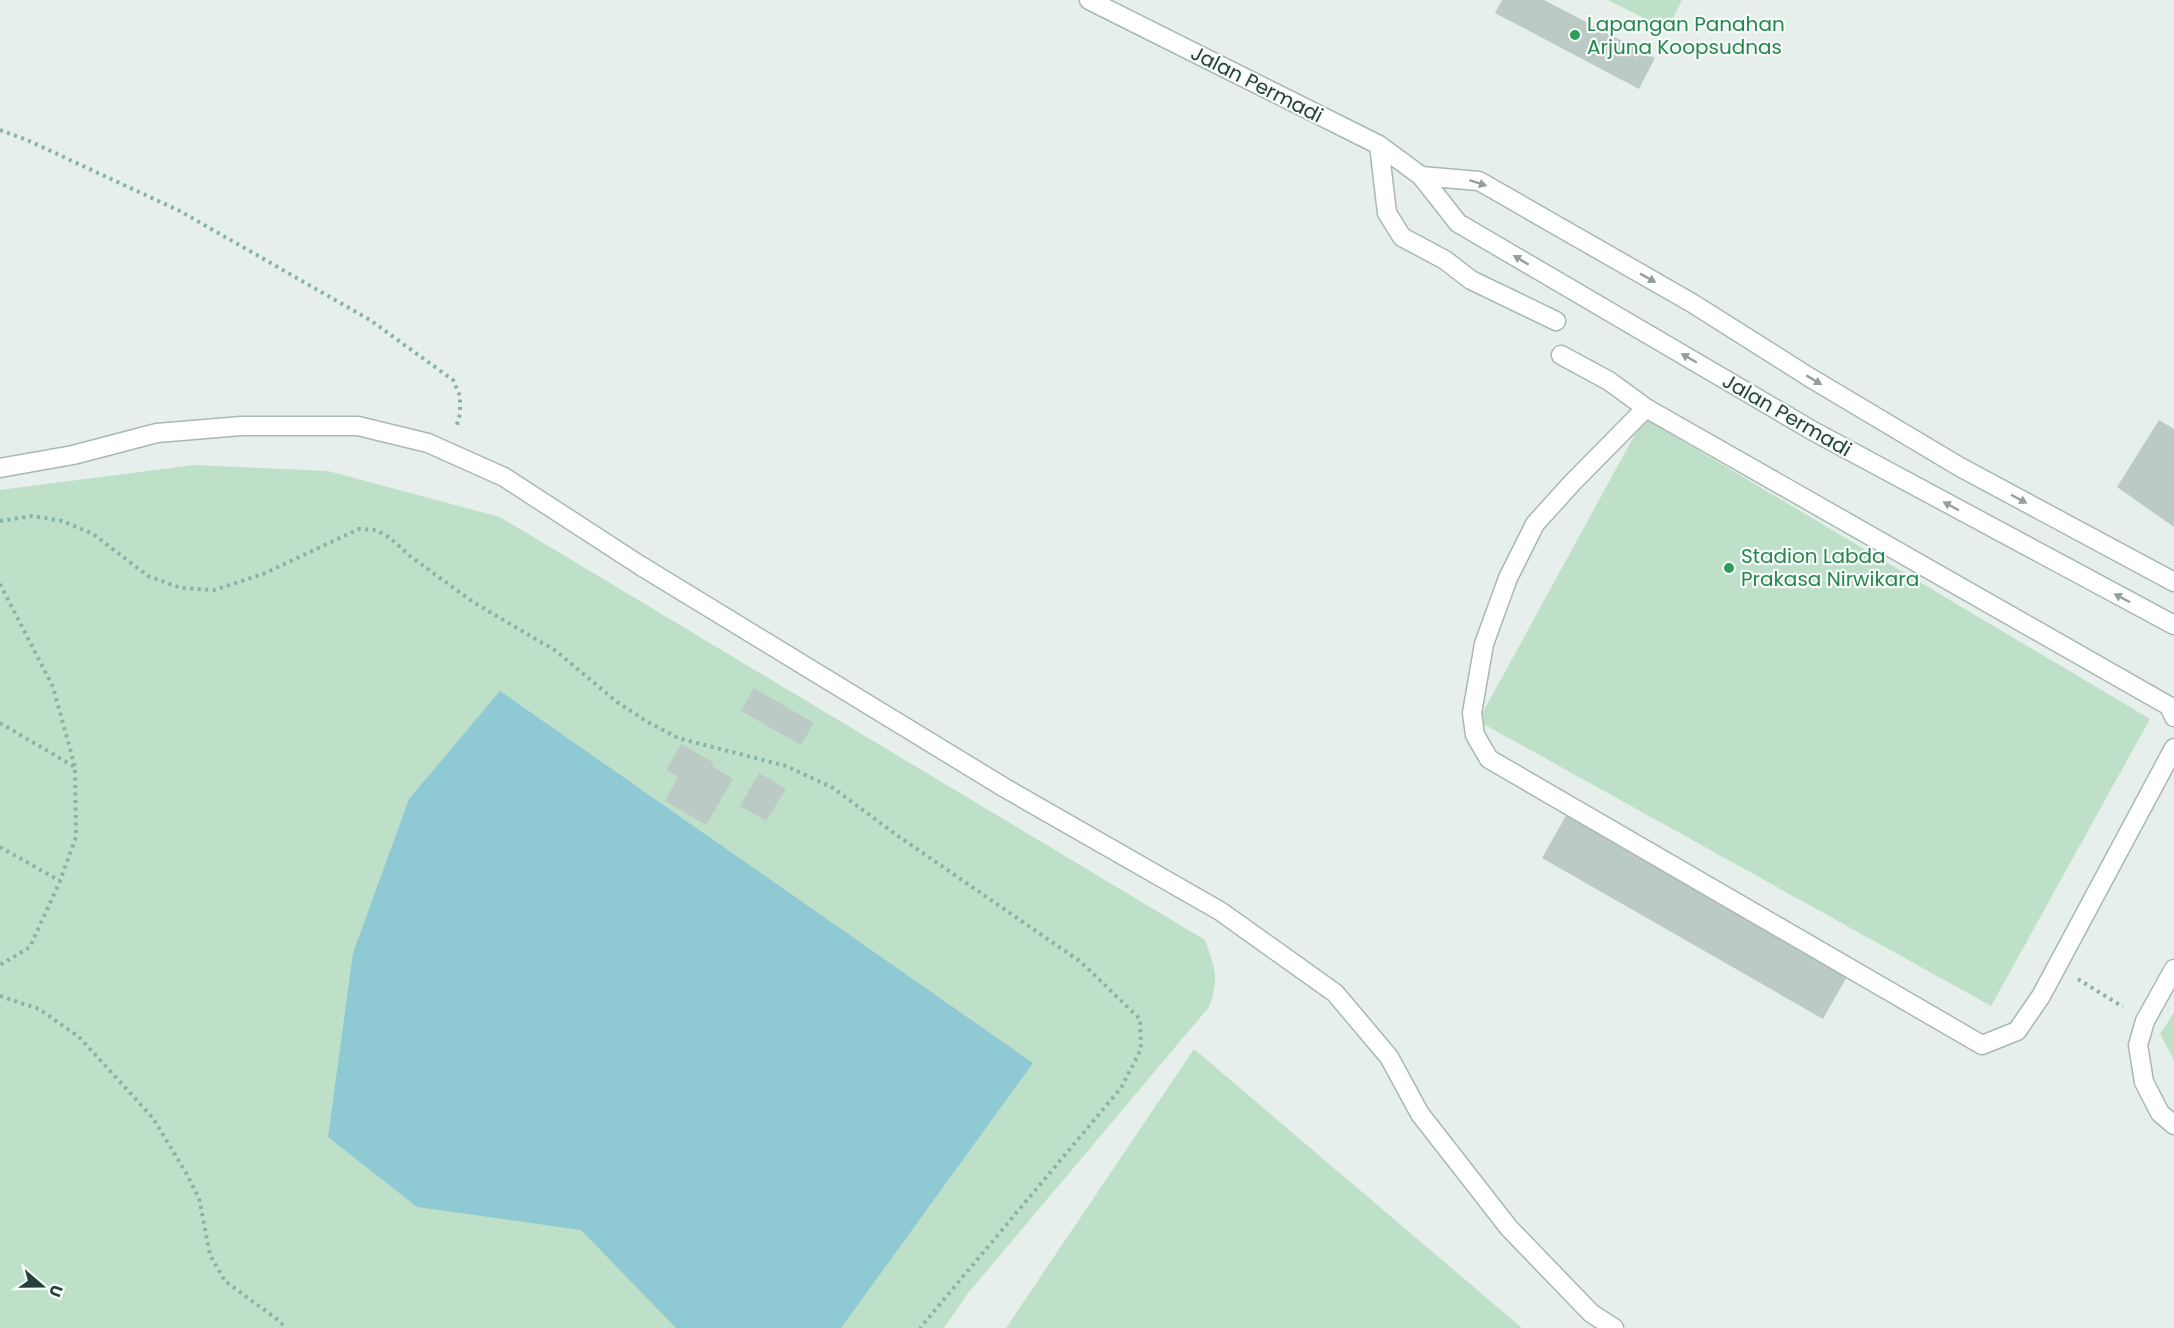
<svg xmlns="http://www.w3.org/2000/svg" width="2174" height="1328" viewBox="0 0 2174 1328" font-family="Poppins,sans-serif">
	<rect width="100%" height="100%" fill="#e6efeb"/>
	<path fill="#bfe0c8" d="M1608 0H1682L1667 30Z
		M1644 418 2150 719 1991 1006 1478 721Z
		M194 465 328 471 500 517 1205 940C1215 969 1220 977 1209 1007L969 1292 944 1328H0V490Z
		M2174 1013V1060L2160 1034Z
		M1194 1049 1522 1328H1006Z"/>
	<path fill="#8ec9d4" d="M500 691 1033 1063 841 1328H676L581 1230 417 1207 328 1137 353 953 409 799Z"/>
	<path fill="#bbcac4" d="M1502 0H1544L1655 58 1639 89 1495 13Z
		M2159 420 2174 429V527L2117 487Z
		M754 688 814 723 801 745 741 711Z
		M681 744 714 763 712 766 733 779 706 825 665 801 678 777 666 770Z
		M759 773 786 789 766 821 740 806Z
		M1568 812 1849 973 1823 1019 1542 858Z"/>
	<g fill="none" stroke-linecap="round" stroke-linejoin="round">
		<defs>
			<path id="lane" d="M1379 145 1387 213 1402 237 1445 260 1471 280 1556 321
				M1421 176 1458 223 1813 431 2174 625
				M1421 176 1479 181 1692 303 1809 377 1960 467 2174 582
				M1561 355 1609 381 1646 408 2169 706 2174 717
				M1646 408 1572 483 1535 524 1508 578 1484 644 1472 713 1475 735 1489 759 1982 1045 2017 1031 2041 996 2174 748
				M0 468 73 455 157 433 241 426H358L428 443 504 477 641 566 1005 788 1220 911 1335 993 1389 1057 1420 1114 1509 1228 1591 1313 1614 1328
				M2174 969 2145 1021 2138 1045 2144 1082 2160 1113 2174 1125"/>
			<path id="street" d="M1089 0 1379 145 1421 176"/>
		</defs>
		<use href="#lane" stroke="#a8b8b2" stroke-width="21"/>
		<use href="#street" stroke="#a8b8b2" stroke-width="21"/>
		<path stroke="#86b3a5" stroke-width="4" stroke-dasharray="3 4.5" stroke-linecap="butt" d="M0 130 27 140 180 211 370 320 453 380 460 396V414L456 428
			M0 521 32 516 62 521 93 534 148 576 181 588 214 590 263 574 359 529 376 530 390 538 410 556 473 602 556 651 617 702 646 721 678 738 786 766 833 788 898 836 1081 962 1140 1019 1141 1049 1121 1088 920 1328
			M0 584 53 687 75 767
			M0 723 75 767 76 837 60 881 30 947 0 965
			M0 847 60 881
			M2078 979 2123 1007
			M0 996 39 1009 79 1037 153 1118 186 1173 199 1198 210 1255 225 1281 278 1320 286 1328"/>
		<use href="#lane" stroke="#fff" stroke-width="18"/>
		<use href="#street" stroke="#fff" stroke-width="18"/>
	</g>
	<defs><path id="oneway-solid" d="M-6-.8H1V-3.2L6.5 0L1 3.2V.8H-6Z" transform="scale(1.5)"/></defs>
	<g fill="#92a09c">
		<use href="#oneway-solid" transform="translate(1478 183) rotate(18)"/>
		<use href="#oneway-solid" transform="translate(1521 260) rotate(-149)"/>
		<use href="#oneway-solid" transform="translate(1648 278) rotate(29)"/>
		<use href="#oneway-solid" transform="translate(1689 358) rotate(-150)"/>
		<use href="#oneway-solid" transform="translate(1814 380) rotate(31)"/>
		<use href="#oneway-solid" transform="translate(2019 499) rotate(28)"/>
		<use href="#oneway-solid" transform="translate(1951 506) rotate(-152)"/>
		<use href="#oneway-solid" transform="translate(2122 598) rotate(-152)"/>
	</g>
	<g fill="#2e9e5b" stroke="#f7fbf9" stroke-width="2">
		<circle cx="1575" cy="35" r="6"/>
		<circle cx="1729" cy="568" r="6"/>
	</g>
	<g text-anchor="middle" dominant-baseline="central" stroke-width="4.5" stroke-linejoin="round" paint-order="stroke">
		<g font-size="20" fill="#27864d" stroke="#f7fbf9" text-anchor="start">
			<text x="1587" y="24">Lapangan Panahan<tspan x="1587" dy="23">Arjuna Koopsudnas</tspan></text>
			<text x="1741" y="556">Stadion Labda<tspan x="1741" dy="23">Prakasa Nirwikara</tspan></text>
		</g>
		<g font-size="20" fill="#24423a" stroke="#f7fbf9">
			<text transform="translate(1257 84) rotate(27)">Jalan Permadi</text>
			<text transform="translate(1787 415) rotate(30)">Jalan Permadi</text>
		</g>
	</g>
	<g transform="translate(42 1286) rotate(110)" stroke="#f7fbf9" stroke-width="4.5" paint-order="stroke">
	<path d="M0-4.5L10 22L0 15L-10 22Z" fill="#24423a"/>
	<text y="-9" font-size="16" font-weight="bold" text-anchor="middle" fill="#24423a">U</text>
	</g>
</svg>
